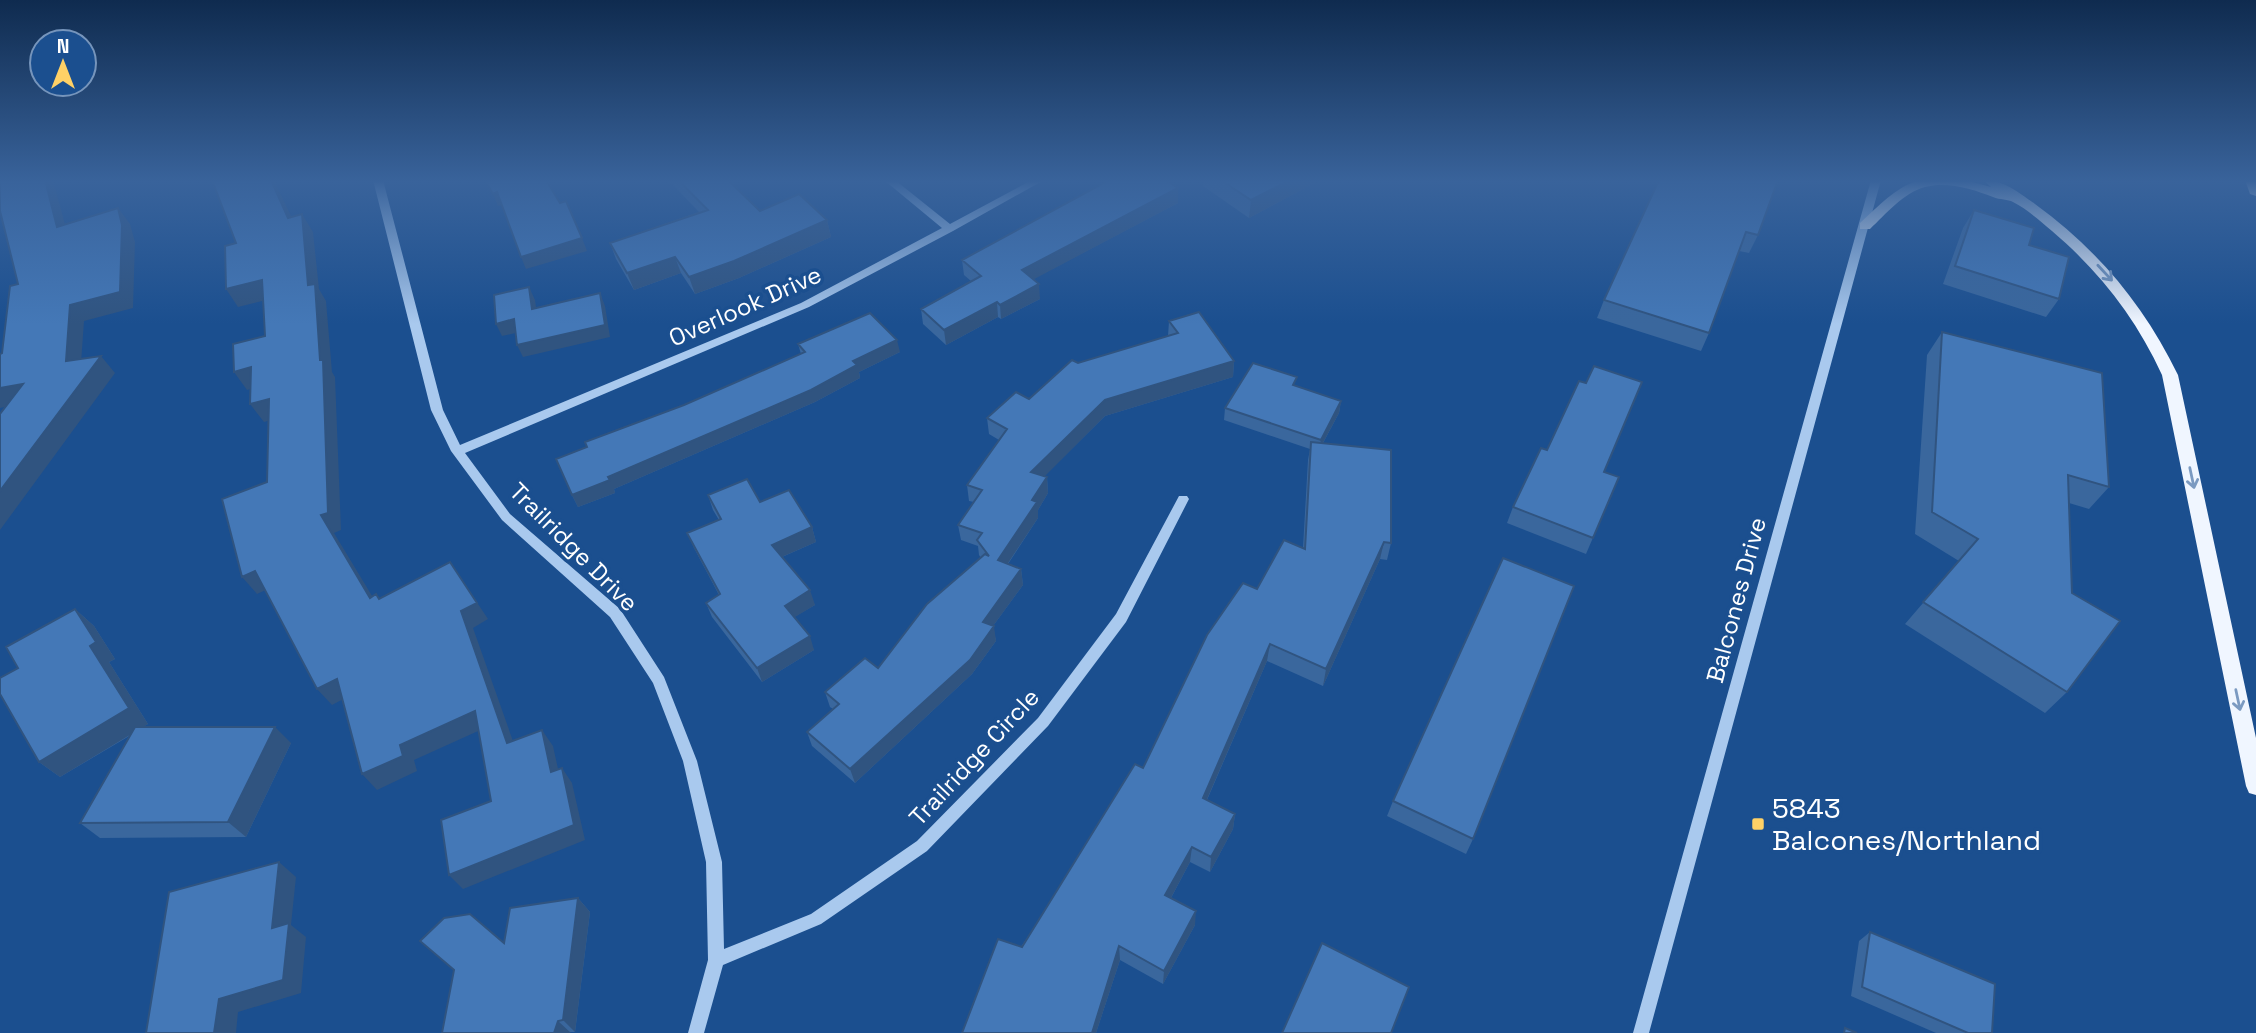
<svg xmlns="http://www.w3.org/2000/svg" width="2256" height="1033" viewBox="0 0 2256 1033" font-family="'Space Grotesk',sans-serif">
	<rect width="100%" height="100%" fill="#1b4f8f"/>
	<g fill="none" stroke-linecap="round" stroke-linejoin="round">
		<path fill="#a9c9ee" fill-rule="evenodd" d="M373 180H383L443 410 460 445 801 303 942 228 884 180H895L950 224 1032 180H1044L953 231 809 307 465 453 510 514 620 609 664 677 697 761 722 862 724 949 811 914 917 841 1038 718 1116 614 1179 496H1187L1189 499 1126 622 1048 726 927 851 821 924 723 965 704 1033H688L708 960 706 862 683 761 653 683 610 617 502 520 451 451 431 410Z
			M1871 180H1881L1649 1033H1633Z"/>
		<path fill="#f0f6ff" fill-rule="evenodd" d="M1920 180H1965L1991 187 1983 180C2004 180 2018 192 2035 204 2098 250 2144 305 2178 375L2256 738V795L2249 793 2246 786 2162 375C2136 318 2100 272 2052 231 2040 221 2027 209 2013 202 2008 199 2000 200 1993 197 1973 189 1947 181 1925 187 1903 193 1886 214 1870 229H1860V223C1879 206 1895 187 1920 180Z"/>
		<path fill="#fff" fill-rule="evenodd" d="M2245 180H2256V196L2250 194Z"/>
	</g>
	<path fill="#3a679d" d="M668 180H735L731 182 760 211 827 220 831 237 739 278 695 294 681 273 634 290 616 259 610 243 699 212Z
		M1203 180H1318V181L1249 218 1203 186Z
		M1659 180 1758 235 1749 253 1739 251 1709 333 1701 351 1597 318 1604 300Z
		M1178 188V203L1033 279 1040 299 1001 319 998 317 946 345 923 324 921 309 971 281 964 275 962 260Z
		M1974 210 2059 299 2046 317 1943 284 1963 228Z
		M1169 321 1234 361 1233 377 1105 416 1044 476 1047 477 1048 493 1038 510V518L1008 564 1021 569 1023 585 993 626 996 641 972 674 855 783 812 746 807 732 833 709 830 707 825 692 878 668 981 558 979 555 978 546 961 540 958 525 974 502 969 501 967 485 999 440 989 434 987 418 1029 399 1078 363 1168 336Z
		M1942 332 2109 487 2089 509 2069 503 2067 692 2045 713 1905 624 1959 561 1915 534 1927 355Z
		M798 344 900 352 859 372 860 378 815 402 614 489 615 493 578 507 572 495 587 447 801 354Z
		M1586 383 1604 472 1619 477 1586 554 1507 523 1513 507Z
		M1296 386 1341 401 1339 413 1323 443 1391 543 1387 560 1380 559 1323 686 1267 661 1207 800 1235 814 1233 829 1210 872 1190 862 1171 898 1195 925 1163 984 1120 960 1096 1033H962L1143 768 1257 589 1303 548 1308 460 1310 449 1224 420 1225 408Z
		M708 495 760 502 812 527 816 542 782 557 815 605 794 617 814 650 762 682 712 617 706 603 719 595 694 548 687 533 719 520 713 510Z
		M75 609 94 626 115 659 109 662 148 724 142 727 291 743 246 837 100 838 80 823 131 735 60 777 39 762 18 668Z
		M1393 801 1473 839 1466 854 1387 816Z
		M578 898 590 912 575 1032 442 1033 504 943Z
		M1870 932 1992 1033H1936L1851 996 1859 941Z"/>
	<path fill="#305480" d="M45 180H53L70 243 57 227Z
		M271 180H274L300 235 288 218Z
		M1290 180H1318V181L1249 218 1251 200Z
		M1178 188V203L1023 285 1022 270Z
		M497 192 503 205 498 206 493 194Z
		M118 208 130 224 135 242 133 308 84 321 80 378 66 361 70 305Z
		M302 214 313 232 319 289 326 301 332 372 335 377 341 530 334 533 383 614 370 598 321 515 320 360 308 285Z
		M827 220 831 237 739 278 695 294 689 277Z
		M582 238 587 251 526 269 521 257Z
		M675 257 681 273 634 290 627 273Z
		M262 280 274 298 238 307 226 289Z
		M1039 284 1040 299 1001 319 1000 305Z
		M529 287 535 300 538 321 532 309Z
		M600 293 605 306 610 337 523 357 517 345Z
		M997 302 998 317 946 345 944 330Z
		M514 319 520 332 502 336 496 324Z
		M897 340 900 352 859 372 860 378 815 402 614 489 615 493 578 507 572 495Z
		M101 356 115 373 0 530V491Z
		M1234 361 1233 377 1105 416 1033 488 1031 472 1105 400Z
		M251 367 264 385 247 390 234 372Z
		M23 384 38 400 0 408V388Z
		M269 399 282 417 264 422 250 404Z
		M1341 401 1339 413 1318 452 1321 440Z
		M1047 477 1048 493 1038 510V518L1000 575 998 560 1032 500Z
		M812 527 816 542 777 559 772 545Z
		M1384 542 1380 559 1323 686 1326 669Z
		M450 562 488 619 473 628 519 758 507 743 461 611Z
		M1021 569 1023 585 985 637 983 622Z
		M255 571 270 588 257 594 242 577Z
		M810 590 815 605 790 620 785 606Z
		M75 609 94 626 115 659 109 662 148 724 60 777 39 762 90 646Z
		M994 626 996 641 972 674 855 783 850 769Z
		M810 636 814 650 762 682 757 668Z
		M1270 644 1267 661 1201 813 1203 798Z
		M337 679 351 695 332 705 317 689Z
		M475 711 487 727 414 760 417 771 377 790 362 774 400 745Z
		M275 727 291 743 246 837 228 822Z
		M542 730 553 746 562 787 551 772Z
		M562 768 572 783 585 840 463 889 449 875Z
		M1235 814 1233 829 1210 872 1211 857Z
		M1192 847 1190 862 1165 909V895Z
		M279 862 296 877 291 925 306 937 301 993 238 1012 236 1033H214L219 999 272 928Z
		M578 898 590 912 575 1032 563 1020Z
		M1196 911 1195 925 1163 984 1164 971Z
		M1119 946 1120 960 1096 1033H1092Z
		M558 1021 571 1033H554Z"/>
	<path fill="#4478b7" stroke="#305480" stroke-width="2" d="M0 180H45L57 227 118 208 122 225 120 292 70 305 66 361 101 356 0 491V414L23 384 0 388V354L2 353 10 286 18 284 0 211Z
		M212 180H271L288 218 302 214 308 285 315 284 320 360H323L328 513 321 515 370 598 376 594 379 599 450 562 477 603 461 611 507 743 542 730 551 772 562 768 574 825 449 875 441 820 491 801 475 711 400 745 403 756 362 774 337 679 317 689 255 571 242 577 222 499 267 482 269 399 250 404 251 367 234 372 233 344 265 336 262 280 226 289 225 246 236 243Z
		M485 180H546L560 203 566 201 582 238 521 257 497 192 493 194Z
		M678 180H728L760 211 799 194 827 220 734 261 689 277 675 257 627 273 610 243 708 210Z
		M1109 180H1166L1178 188 1022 270 1039 284 1000 305 997 302 944 330 921 309 981 276 962 260Z
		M1221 180H1290L1251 200Z
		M1659 180H1778L1758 235 1746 232 1709 333 1604 300Z
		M1974 210 2034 228 2029 245 2069 257 2059 299 1955 266Z
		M529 287 532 309 600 293 605 325 517 345 514 319 496 324 494 295Z
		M1199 312 1234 361 1105 400 1031 472 1047 477 1032 500 1037 502 998 560 1021 569 983 622 994 626 970 660 850 769 807 732 839 704 825 692 865 658 878 668 927 604 985 554 989 556 977 540 982 533 958 525 982 490 967 485 1007 429 987 418 1016 392 1029 399 1072 360 1078 363 1178 333 1169 321Z
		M870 313 897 340 853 361 857 365 811 390 608 477 610 480 572 495 556 459 587 447 585 442 684 405 805 352 798 344Z
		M1942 332 2102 373 2109 487 2068 475 2072 593 2120 621 2067 692 1923 602 1978 539 1932 512Z
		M1253 363 1297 377 1293 385 1341 401 1321 440 1225 408Z
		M1594 366 1642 382 1604 472 1619 477 1593 538 1513 507 1541 448 1547 450 1579 381 1586 383Z
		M1311 442 1391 450V543L1384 542 1326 669 1270 644 1203 798 1235 814 1211 857 1192 847 1165 895 1196 911 1164 971 1119 946 1092 1033H962L998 939 1022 947 1135 764 1143 768 1207 635 1243 583 1257 589 1284 540 1305 549Z
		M747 479 760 502 789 490 812 527 772 545 810 590 785 606 810 636 757 668 706 603 720 594 687 533 721 519 708 495Z
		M1503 558 1574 586 1473 839 1393 801Z
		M75 609 96 642 90 646 129 708 39 762 0 694V678L18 668 6 647Z
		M135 727H275L228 822 80 823Z
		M279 862 272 928 289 923 283 980 219 999 214 1033H146L169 892Z
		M578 898 563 1020 558 1021 554 1033H442L454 970 420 941 444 918 470 914 504 943 510 908Z
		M1870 932 1995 984 1992 1033H1968L1862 987Z
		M1322 943 1409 987 1391 1033H1282Z
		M1845 1028 1857 1033H1844Z"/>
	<defs><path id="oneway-shaft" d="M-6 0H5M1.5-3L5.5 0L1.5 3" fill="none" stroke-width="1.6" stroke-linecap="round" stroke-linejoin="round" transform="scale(1.75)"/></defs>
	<g stroke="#7b9ac1">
		<use href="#oneway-shaft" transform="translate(2105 273) rotate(47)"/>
		<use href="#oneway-shaft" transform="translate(2192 478) rotate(78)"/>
		<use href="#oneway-shaft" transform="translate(2238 700) rotate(78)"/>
	</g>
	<linearGradient id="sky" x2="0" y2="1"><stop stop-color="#0f2b4f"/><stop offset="0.56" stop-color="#39639b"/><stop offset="1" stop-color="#39639b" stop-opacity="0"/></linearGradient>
	<rect width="2256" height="324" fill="url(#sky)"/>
	<rect fill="#ffd166" stroke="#1b4f8f" stroke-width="2.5" x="1751" y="817" width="14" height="14" rx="3.5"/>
	<g text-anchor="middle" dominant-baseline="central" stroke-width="7" stroke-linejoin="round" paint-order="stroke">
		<g font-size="24" fill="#fff" stroke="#1b4f8f">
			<text transform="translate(745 306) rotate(-24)">Overlook Drive</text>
			<text transform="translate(574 547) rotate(45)">Trailridge Drive</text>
			<text transform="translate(1736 600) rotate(-75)">Balcones Drive</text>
			<text transform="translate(974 757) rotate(-47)">Trailridge Circle</text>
		</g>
		<g font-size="28" fill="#fff" stroke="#1b4f8f" text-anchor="start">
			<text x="1772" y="808">5843<tspan x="1772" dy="32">Balcones/Northland</tspan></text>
		</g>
	</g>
	<g transform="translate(63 63)"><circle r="33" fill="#1b4f8f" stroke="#7695bc" stroke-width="2"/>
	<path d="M0-5L12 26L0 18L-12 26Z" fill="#ffd166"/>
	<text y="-10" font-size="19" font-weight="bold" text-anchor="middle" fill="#ffffff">N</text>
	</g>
</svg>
